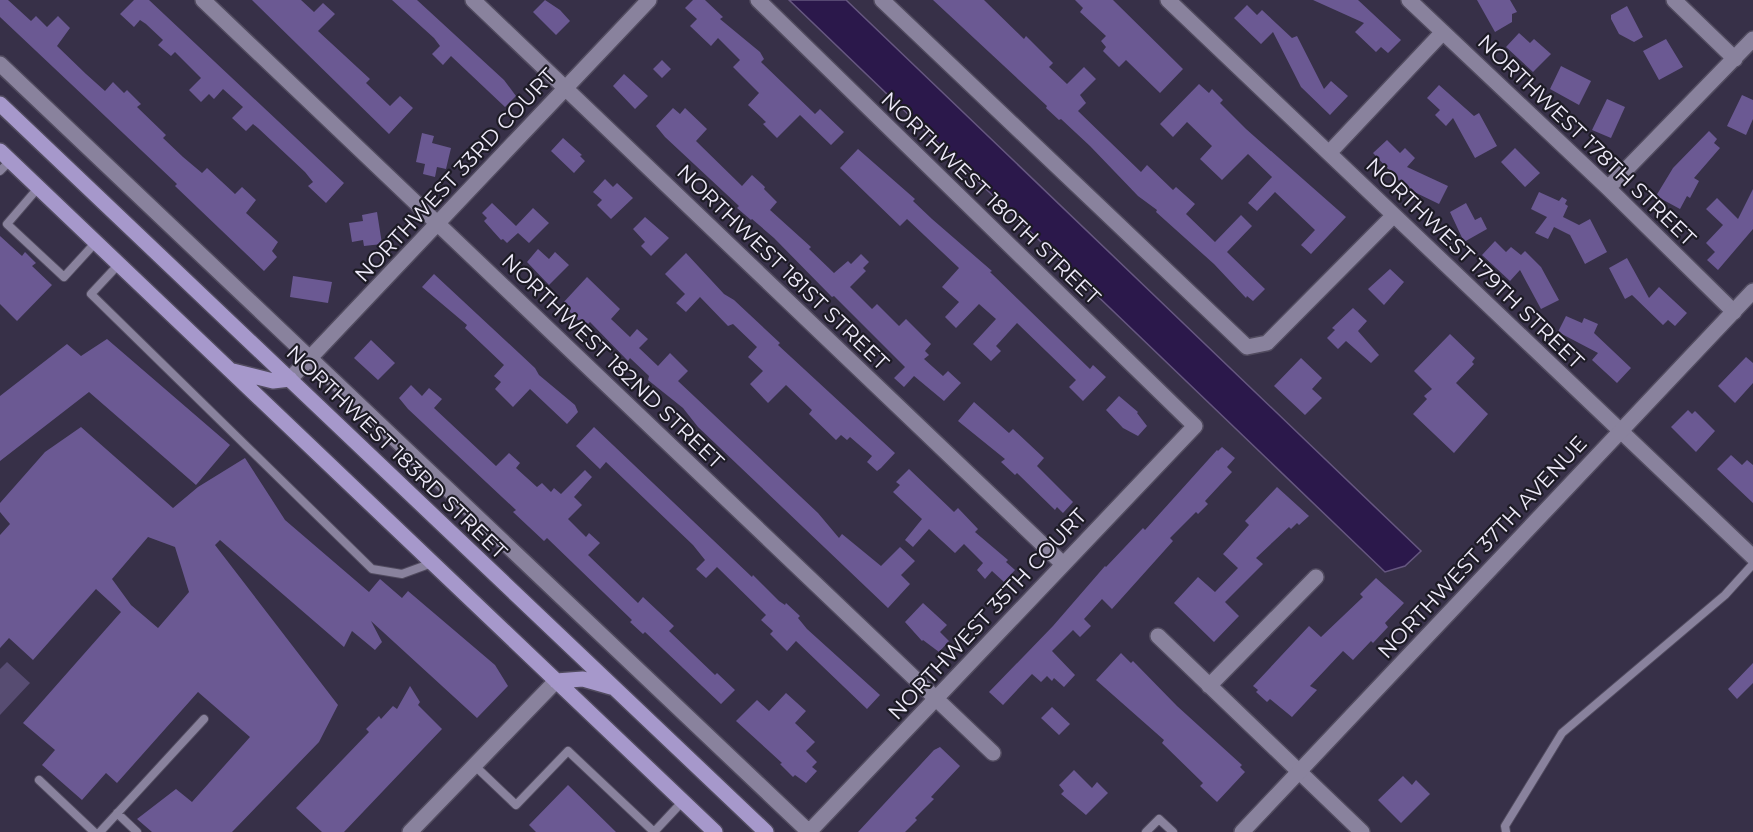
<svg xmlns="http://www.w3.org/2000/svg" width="1753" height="832" viewBox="0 0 1753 832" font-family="Montserrat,sans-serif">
	<rect width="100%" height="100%" fill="#373048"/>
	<path fill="#574c72" d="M7 662 30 683 0 715V669Z"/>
	<path fill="#2b184b" stroke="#665780" stroke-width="1.5" d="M789 0H846L1421 551 1405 566 1385 572Z"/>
	<path fill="#6b5993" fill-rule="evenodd" d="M0 0H8L31 21 36 16 47 27 58 16 70 28 57 46 86 74 105 91 113 82 124 93 127 90 141 104 137 107 166 135 163 138 183 157 202 173 207 168 235 194 242 187 256 200 246 213 278 242 272 251 277 257 264 271 175 186 177 184 0 17Z
		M134 0H149L344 183 326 203 308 186 313 182 305 172 258 128 253 124 246 131 232 118 243 107 223 89 214 99 209 94 201 102 189 90 201 78 175 52 171 56 158 45 163 40 146 24 140 20 134 27 120 14Z
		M252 0H301L314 12 323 3 335 14 318 31 370 79 366 83 390 106 400 96 413 108 389 134Z
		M392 0H417L504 80 516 96 505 107 451 56 443 65 432 54 440 46 434 38Z
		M545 0 560 10 570 21 556 35 533 12Z
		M693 0H705L723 17 720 19 760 52 764 59 761 62 815 114 820 109 844 132 831 145 800 115 777 138 763 124 766 122 748 105 759 93 733 67 740 60 718 38 711 46 690 26 697 19 685 8Z
		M933 0H984L1024 39 1026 36 1053 63 1049 67 1067 84 1084 67 1096 79 1080 95 1086 103 1078 111 1141 172 1147 165 1173 190 1176 187 1195 204 1186 214 1215 242 1241 215 1252 226 1227 252 1265 289 1253 301 1247 296 1246 298 1214 264 1156 212 1157 210 1138 196 1090 146 1061 119 1059 120 1046 108 1047 106Z
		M1075 0H1113L1183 69 1160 93 1126 60 1119 67 1103 51 1106 47 1101 41 1106 36 1080 12 1083 8Z
		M1313 0H1358L1401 40 1388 53 1381 47 1376 52 1355 32 1364 23Z
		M1477 0H1510L1517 12 1512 14V22L1495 32Z
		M1247 5 1257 15 1262 10 1292 38 1297 36 1324 89 1331 81 1348 96 1330 115 1301 87 1273 32 1261 44 1234 18Z
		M1627 6 1643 37 1634 42 1619 34 1611 19V15Z
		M1519 33 1530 43 1534 39 1551 54 1533 72 1506 47Z
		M1666 39 1683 67 1659 80 1643 51Z
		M662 60 671 69 662 78 653 69Z
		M1561 66 1591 81 1579 105 1550 89Z
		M624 74 648 96 635 109 613 86Z
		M1199 84 1209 93 1212 89 1223 100 1220 103 1246 129 1346 217 1311 254 1301 245 1315 230 1275 192 1257 211 1248 203 1272 177 1248 154 1222 180 1200 159 1212 146 1187 122 1173 137 1160 124Z
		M1439 85 1474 116 1479 113 1497 146 1475 158 1453 118 1446 126 1435 115 1440 110 1427 98Z
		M1742 95 1753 100V119L1746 135 1727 126Z
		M1607 99 1625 107 1611 138 1592 130Z
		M673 108 680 114 685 108 707 129 696 141 742 186 752 175 765 187 764 189 777 202 770 210 811 247 809 249 834 273 848 261 851 264 861 254 869 262 863 268 866 271 850 287 872 309 877 304 899 326 906 319 931 344 925 351 929 355 924 359 943 376 948 371 961 383 944 401 914 376 904 387 894 378 905 367 834 296 832 297 774 238 752 219 751 220 737 208 739 206 665 137 656 126Z
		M1709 131 1717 139 1714 143 1720 148 1694 178 1699 181 1690 198 1687 196 1680 209 1656 196 1673 168Z
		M422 133 434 136 432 143 451 148 446 169 437 167 435 177 423 174 425 164 416 162Z
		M563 138 582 155 580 156 585 161 574 173 551 151Z
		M1387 140 1400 153 1405 148 1415 158 1407 167 1448 186 1439 204 1406 188 1373 153Z
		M1515 148 1540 173 1525 187 1501 162Z
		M858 149 915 199 913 201 932 219 992 271 990 272 1090 369 1093 365 1106 377 1083 401 1069 387 1076 380 1017 323 996 346 1001 351 991 361 973 344 996 319 979 304 956 328 945 317 959 302 942 287 959 268 907 219 900 226 840 168Z
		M605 179 613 187 617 183 633 198 611 219 597 205 602 200 593 192Z
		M1753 189V229L1718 270 1707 260 1715 252 1706 243 1723 225 1706 209 1717 198 1738 219Z
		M1539 192 1559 201 1562 197 1567 200 1565 204 1568 206 1563 217 1579 225 1590 219 1607 252 1585 264 1570 235 1554 227 1548 239 1535 233 1547 217 1531 209Z
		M492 203 516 226 533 208 549 223 529 243 518 233 507 243 503 239 501 240 484 221 487 218 482 213Z
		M1466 203 1475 220 1481 217 1487 229 1464 242 1450 212Z
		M377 212 382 244 364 246 363 240 352 242 349 223 363 221 362 215Z
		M645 217 669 238 651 256 641 246 645 242 633 229Z
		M0 236 22 256 25 252 36 263 32 266 52 285 17 321 0 304Z
		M1495 241 1506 252 1511 247 1521 255 1525 251 1541 267 1559 300 1541 309 1520 270 1510 281 1482 255Z
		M538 249 549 259 555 252 569 265 549 285 527 262Z
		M686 253 724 294 734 300 780 343 778 345 895 453 881 468 877 471 867 462 872 456 850 437 847 440 841 435 836 440 809 414 812 410 786 385 768 403 750 384 763 371 748 357 757 347 733 324 728 326 700 297 686 312 676 303 685 294 665 274Z
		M1627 258 1649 298 1659 287 1687 313 1675 326 1668 320 1663 325 1632 295 1625 299 1609 268Z
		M1390 269 1404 282 1384 305 1368 289Z
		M434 274 535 368 539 375 575 405 578 412 567 424 530 389 513 407 495 389 501 382 494 376 504 365 465 328 467 325 422 287Z
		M293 276 332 282 328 303 290 297Z
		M587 277 620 309 611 319 630 337 637 329 648 339 639 348 658 366 670 353 688 371 678 381 818 513 839 538 842 534 881 566 900 547 915 561 901 575 910 584 888 608 698 427 683 408 648 380 649 376 630 358 628 361 590 322 585 327 562 304Z
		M1353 308 1367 321 1358 331 1379 355 1371 363 1346 341 1338 349 1327 338 1335 330 1332 328Z
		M1566 316 1582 323 1584 318 1598 324 1594 333 1631 368 1617 383 1592 360 1598 353 1558 332Z
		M1450 334 1475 358 1472 362 1474 364 1456 383 1488 414 1454 453 1413 414 1427 399 1424 396 1432 389 1414 371Z
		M107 339 230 445 196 485 89 392 0 461V396L67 344 81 356Z
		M371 340 395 363 378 380 354 358Z
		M1746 357 1753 363V383L1735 403 1718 386Z
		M1301 358 1322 378 1312 389 1322 398 1305 415 1274 386Z
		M411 385 422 396 429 388 442 399 434 408 496 466 509 453 520 463 516 468 537 487 542 483 551 492 554 488 561 494 585 470 592 477 574 497 582 505 568 519 586 537 589 533 600 543 588 555 638 603 643 597 674 626 669 631 715 675 717 673 735 690 721 704 645 632 643 634 630 622 632 620 547 538 544 541 513 512 516 510 408 409 399 398Z
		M1119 396 1138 412 1137 413 1147 426 1138 436 1123 428 1106 410Z
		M974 402 1009 433 1013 429 1044 458 1037 466 1073 502 1063 513 1057 507 1055 510 1017 473 1015 475 1001 462 1005 459 958 421Z
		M1688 410 1692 414 1695 411 1715 431 1696 452 1671 427Z
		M81 427 173 508 198 487 245 458 285 520 369 592 380 579 402 598 408 591 495 665 508 686 477 718 371 621 382 642 375 650 352 631 344 647 220 540 215 545 338 705 319 742 232 832H152L137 819 176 789 192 802 250 737 198 692 117 783 106 773 82 800 42 765 55 750 23 723 121 612 96 589 33 660 9 638 0 648V535L10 524 0 512V503L45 452ZM148 537 175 547 189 592 158 628 131 605 112 579Z
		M594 427 752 577 753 575 779 601 785 605 786 603 800 616 798 618 807 629 880 695 867 709 796 641 787 651 770 634 773 631 761 620 766 615 717 567 706 578 696 569 705 560 693 545 606 462 600 469 576 446Z
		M1222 447 1235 458 1227 467 1232 472 1205 501 1208 504 1198 514 1196 512 1170 538 1173 541 1112 609 1102 599 1084 619 1091 626 1080 637 1073 630 1052 651 1075 675 1064 687 1054 678 1052 681 1047 676 1041 682 1032 674 1003 705 989 692 1053 626 1105 566 1106 567 1143 528 1145 530 1217 450 1218 451Z
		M1731 455 1742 465 1747 460 1753 465V503L1717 469Z
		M909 469 954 512 958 508 978 529 975 532 1008 560 1006 562 1015 570 1004 582 992 571 985 579 977 570 983 563 964 544 955 553 929 529 913 547 905 540 922 519 893 492 900 485 896 482Z
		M1277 487 1309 516 1299 525 1297 523 1291 529 1289 527 1256 558 1263 564 1225 602 1239 616 1214 642 1174 603 1198 577 1215 592 1238 568 1223 554 1249 525 1245 521Z
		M1376 578 1404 603 1385 623 1388 627 1373 643 1371 641 1353 660 1343 651 1310 686 1317 690 1292 717 1270 699 1267 702 1256 692 1258 690 1253 686 1309 626 1321 637 1363 597 1360 594Z
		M923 603 947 625 940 632 949 641 939 652 923 640 922 641 905 622Z
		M1121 653 1131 663 1133 661 1177 706 1242 765 1240 767 1245 772 1217 802 1200 786 1203 783 1162 743 1164 740 1096 680Z
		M1753 663V683L1737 699 1728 689Z
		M410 686 420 702 418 705 442 729 344 832H322L296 808 369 732 366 729 379 716 381 719 393 706 397 709Z
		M786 693 806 711 795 723 815 742 806 751 817 762 812 767 817 771 806 783 795 775 793 777 780 764 782 763 736 721 757 700 769 711Z
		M1052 707 1070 724 1059 735 1041 718Z
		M940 747 960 766 931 797 934 799 915 818 917 820 905 832H858L934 750Z
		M1074 770 1092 788 1097 782 1108 793 1086 815 1061 794 1064 791 1059 785Z
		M1403 776 1412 785 1416 780 1430 794 1401 823 1378 800Z
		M568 785 616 832H536L529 825Z"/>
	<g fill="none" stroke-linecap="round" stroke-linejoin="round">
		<defs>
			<path id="lane" d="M0 171 10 161
				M38 188 7 224 64 277 96 242
				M119 264 91 294 372 569 402 574 432 563
				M474 765 516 805 568 751 654 832
				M39 780 94 832
				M117 813 137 832
				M100 832 204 719
				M654 832 683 801
				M1146 832 1159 819 1173 832
				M1506 832 1505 826 1562 733 1725 595 1753 564"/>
			<path id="street" d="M203 0 993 753
				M473 0 1063 564
				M758 0 1195 426 809 832
				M882 0 1247 347 1267 343 1394 215
				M1168 0 1753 557
				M1409 0 1608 188 1734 312
				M1674 0 1735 59
				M0 64 809 832
				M1329 153 1443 32
				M1608 188 1753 39
				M290 379 649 0
				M1158 636 1362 832
				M1209 686 1316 577
				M410 832 556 681"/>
			<path id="secondary" d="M1242 832 1753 291"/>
			<path id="primary" d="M0 104 766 832
				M0 151 715 832
				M233 371 273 381 290 379
				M556 681 583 679 611 687"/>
		</defs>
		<use href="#lane" stroke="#514b5f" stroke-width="10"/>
		<use href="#street" stroke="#514b5f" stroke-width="18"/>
		<use href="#secondary" stroke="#514b5f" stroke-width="18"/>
		<use href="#primary" stroke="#514b5f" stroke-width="18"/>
		<use href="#lane" stroke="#89829d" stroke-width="8"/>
		<use href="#street" stroke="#89829d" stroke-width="15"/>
		<use href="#secondary" stroke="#89829d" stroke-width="15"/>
		<use href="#primary" stroke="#a698cb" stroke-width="15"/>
	</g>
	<g text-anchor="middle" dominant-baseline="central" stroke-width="4.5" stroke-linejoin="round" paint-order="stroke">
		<g font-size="21" fill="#efebfa" stroke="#1d1b25">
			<text transform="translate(1587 140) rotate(44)">NORTHWEST 178TH STREET</text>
			<text transform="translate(455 175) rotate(-47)">NORTHWEST 33RD COURT</text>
			<text transform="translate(991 198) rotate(44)">NORTHWEST 180TH STREET</text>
			<text transform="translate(1475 263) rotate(44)">NORTHWEST 179TH STREET</text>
			<text transform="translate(783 267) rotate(44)">NORTHWEST 181ST STREET</text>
			<text transform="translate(613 361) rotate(44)">NORTHWEST 182ND STREET</text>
			<text transform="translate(397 452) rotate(44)">NORTHWEST 183RD STREET</text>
			<text transform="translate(1482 547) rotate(-47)">NORTHWEST 37TH AVENUE</text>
			<text transform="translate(987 614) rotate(-47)">NORTHWEST 35TH COURT</text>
		</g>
	</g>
</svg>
